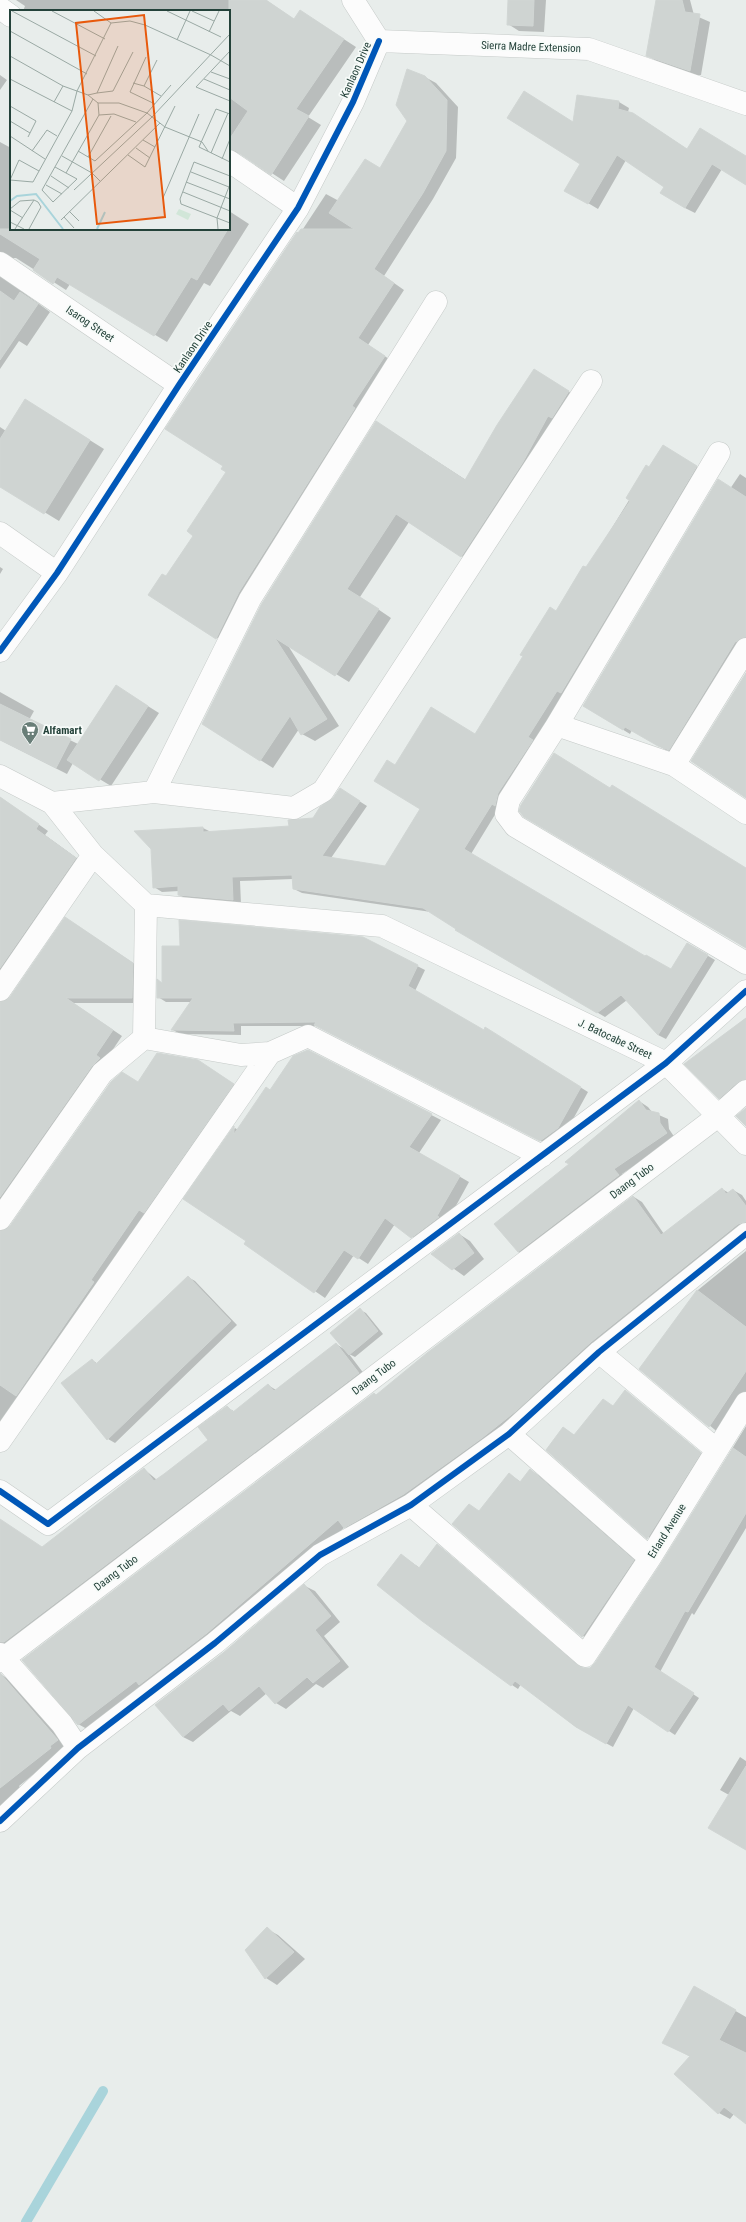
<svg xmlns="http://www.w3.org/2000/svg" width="746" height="2222" viewBox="0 0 746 2222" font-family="'Roboto Condensed',sans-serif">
	<rect width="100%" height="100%" fill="#e8edeb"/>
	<path fill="#0003" d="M16 0H266L295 20 313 19 356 47 308 117 321 125 284 181 247 157 229 149V11H23L25 6Z
		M509 0H546L544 32 519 31 508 24Z
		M657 0H690L694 15 710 22 701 75H696L658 62 647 55Z
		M0 75 7 80 0 90Z
		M425 77 436 83 458 107 456 158 433 199 384 276 404 290 368 345 395 363 227 644 149 594 166 577 195 535 228 472 299 235 326 194 339 201 381 169 408 121Z
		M578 96 619 102 629 108 628 112 643 120 688 150 746 157V184L722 169 695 213 685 208 665 187 626 160 598 209 566 190 581 164 574 123Z
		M0 142 11 148V229H229V211L249 224 210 286 204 283 167 342 70 284 66 290 16 258H8L0 270Z
		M0 270 2 277 50 312 27 346 19 341 0 369Z
		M547 378 582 400 474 564 409 522 360 597 391 618 349 682 287 644 339 726 315 741 302 734 299 729 273 768 203 724 389 430 466 480Z
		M40 409 104 449 59 521 0 485V427L6 431Z
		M671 451 704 471 471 854 646 958 672 971 688 944 715 960 666 1039 658 1035 627 1000 605 1017 457 930 458 928 431 912 302 893 294 889 293 879 240 881 241 904 187 899 179 895V891L162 892 154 887 203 828 211 832 290 827 313 819 348 794 367 806 331 858 386 867 421 809 395 766 475 735 587 568 649 468Z
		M740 474 746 478V643L676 753 666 750 632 730 630 734 584 706Z
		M0 567 3 569 0 574Z
		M0 692 34 711 29 720 78 744 127 693 159 713 111 786 73 763 67 774 0 740Z
		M0 797 48 831 45 835 85 864 0 987Z
		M75 924 142 969 141 1003H73L122 1036 0 1216V1002H6Z
		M362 938 425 970 415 991 484 1032 493 1033 588 1092 566 1132 549 1145 318 1026H241V1035L180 1034 173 1030 191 1002H166L158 997 181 947Z
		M746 1018V1078L744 1079 746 1081 728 1103 719 1098 686 1064Z
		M308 1051 441 1120 419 1153 469 1182 447 1222 421 1243 395 1224 368 1264 354 1255 325 1298 245 1243 247 1240 185 1199 235 1128 238 1130Z
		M208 1067 242 1090 0 1428V1231L11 1227 138 1083Z
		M639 1101 648 1107 652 1112 668 1119 669 1129 675 1138 622 1174 627 1181 527 1257 518 1252 570 1163Z
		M722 1189 729 1193 733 1190 742 1195 746 1201V1230L524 1416 353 1532 345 1527 216 1638 87 1729 78 1724 374 1394 377 1395 634 1197 642 1202 664 1234Z
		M459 1234 470 1241 484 1259 464 1276 433 1254Z
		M746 1251V1395L720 1434 641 1369 698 1290Z
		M188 1277 195 1281 237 1325 115 1443 108 1439 92 1360 98 1364Z
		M360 1310 366 1313 383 1334 355 1357 349 1354 368 1379 0 1652V1520L42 1548 144 1469 157 1480 210 1440 227 1407 235 1412 268 1385 276 1390 336 1344 344 1349Z
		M625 1391 705 1456 653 1541 547 1449 564 1428 575 1436 616 1410Z
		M746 1426V1528L694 1615 692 1613 660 1672 699 1698 675 1735 634 1708 613 1747 576 1727 521 1684 518 1689 512 1685 401 1555 420 1568 437 1545 443 1549 581 1668H591L596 1664 661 1565Z
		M530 1470 538 1475 641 1565 591 1641 583 1636 454 1524 480 1512 509 1474 521 1482Z
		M305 1586 315 1591 340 1622 324 1636 349 1667 323 1688 316 1684 286 1709 276 1703 267 1693 240 1716 231 1711 193 1742 183 1737 224 1653Z
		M0 1674 10 1680 67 1746 60 1753 19 1786 24 1793 0 1812Z
		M740 1757 746 1761V1849L729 1795 720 1790Z
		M267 1929 278 1935 305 1959 277 1985 266 1978 246 1950Z
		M694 1987 746 2017V2123L734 2114 730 2119 719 2113 676 2073 691 2057 664 2043Z"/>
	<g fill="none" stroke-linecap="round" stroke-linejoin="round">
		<path stroke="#a9d4db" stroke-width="10" d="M26 2222 103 2091"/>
	</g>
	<path fill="#cfd4d2" stroke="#d1d6d4" d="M229 0H266L294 19 300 10 344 39 296 109 309 116 271 175 236 151 229 149V140L248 111 229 97Z
		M508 0H534L533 26 507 25Z
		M656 0H682L685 12 700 14 690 71 646 56Z
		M407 69 425 76 447 100 446 151 423 193 374 269 394 283 358 338 385 356 352 406 355 408 239 592 216 639 148 595 162 574 166 576 193 536 187 531 226 472 221 469 223 466 165 429 297 232 298 233 301 229H354L329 213 365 159 380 168 407 121 396 105Z
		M524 91 573 122 577 95 619 101 618 109 633 113 687 149 700 128 746 156V185L712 164 685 208 660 193 664 187 617 155 588 204 564 191 580 164 507 118Z
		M0 229H228L197 280 191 277 154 336 57 277 53 284 33 270 40 259 0 234Z
		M0 291 14 301 20 292 38 304 0 360Z
		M534 369 569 391 552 418 548 416 523 462 461 557 396 514 347 589 379 609 335 676 275 638 327 719 301 735 290 716 260 761 202 724 261 605 376 421 465 480 497 425Z
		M25 399 90 440 44 514 0 487V439Z
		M663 445 697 466 561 693 557 691 528 737 533 740 498 793 495 806 492 804 464 849 645 956 646 955 671 969 687 943 708 955 658 1035 621 995 597 1013 455 930 456 929 423 908 293 889 292 875 232 877 233 900 178 895V886L153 888 151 849 134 831 203 827V832L289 826 288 820 313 818 320 807 333 798 340 788 360 801 322 856 385 866 420 809 374 781 387 760 395 765 431 707 475 734 523 656 520 655 550 607 556 611 583 566 586 567 630 501 626 498 646 465 649 467Z
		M718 479 746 497V637L735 642 669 750 658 746 625 727 623 730 583 706Z
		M746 673V798L691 761Z
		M116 685 148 706 99 781 67 760Z
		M0 704 71 739 56 768 0 740Z
		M554 753 610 788 612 785 746 868V948L524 817 519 811 521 805Z
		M0 797 39 824 36 829 76 858 0 968Z
		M65 917 133 963 132 998H66L113 1030 96 1055 100 1058 92 1066 0 1197V1002L10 997Z
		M179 920 363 937 418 965 408 986 484 1030 485 1027 581 1087 558 1128 540 1141 314 1025 316 1022 233 1023 234 1031 171 1030 193 998H157V979L162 983V946H180Z
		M746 1018V1079L738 1082 719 1099 684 1064Z
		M308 1050 432 1114 409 1147 460 1176 437 1216 439 1217 411 1238 385 1218 358 1259 344 1250 314 1293 244 1244 246 1241 183 1199 234 1126V1134L266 1087 270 1090 293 1056Z
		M157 1053 198 1060 234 1084 144 1213 139 1210 91 1280 94 1282 16 1396 0 1385V1231L10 1226 111 1082 122 1072 138 1082Z
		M639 1100 646 1110 659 1113 660 1123 667 1133 614 1169 619 1175 518 1252 494 1224 569 1164 565 1162Z
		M746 1108V1126L736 1116Z
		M722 1188 726 1194 733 1189 746 1206V1222L738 1224 591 1342 516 1411 482 1438 404 1494 344 1528 338 1520 207 1633 139 1685 136 1681 78 1725 22 1660 374 1393 376 1395 427 1353 633 1196 661 1235Z
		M459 1233 474 1253 452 1270 431 1254Z
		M188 1276 231 1321 107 1440 61 1383 92 1359 96 1364Z
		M697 1290 746 1327V1371L709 1427 639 1369Z
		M360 1308 378 1331 349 1355 330 1333Z
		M336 1343 359 1373 4 1642H0V1519L42 1547 144 1468 154 1481 164 1474 208 1440 198 1427 227 1406 233 1412 268 1384 274 1391Z
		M625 1390 701 1453 647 1539 546 1450 563 1427 574 1435 603 1399 613 1406Z
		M733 1448 746 1457V1513L688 1612 685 1611 654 1667 694 1693 668 1732 628 1705 606 1744 576 1727 515 1681 511 1686 422 1621 377 1585 401 1554 419 1568 437 1544 577 1665 583 1668H590L595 1663 660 1565Z
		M530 1469 634 1560 582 1637 452 1524 469 1504 479 1511 509 1473 520 1482Z
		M304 1584 331 1616 315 1630 340 1661 313 1683 307 1677 275 1704 259 1686 229 1711 223 1704 183 1737 155 1705 223 1653Z
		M0 1673 58 1740 50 1746 51 1748 0 1788Z
		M746 1766V1850L708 1828Z
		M267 1927 294 1952 265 1979 245 1950Z
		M694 1986 736 2010 719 2040 746 2053V2124L724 2107 718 2114 674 2074 690 2056 662 2043Z"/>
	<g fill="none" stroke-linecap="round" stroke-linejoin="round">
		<defs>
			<path id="minor" d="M353 0 379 41
				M0 8 11 16
				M379 41 589 49 746 104
				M229 161 298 208
				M0 263 179 385
				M719 453 557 725 509 800 506 814 515 826 746 963
				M0 533 57 573
				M0 651 57 573 179 385 298 208 353 102 379 41
				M557 725 674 765 746 813
				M674 765 746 649
				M0 776 52 803 93 855 146 905 144 1038
				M154 792 294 808 323 791 591 381
				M52 803 154 792 250 599 436 302
				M146 905 382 926 666 1063 746 1144
				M0 990 93 855
				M0 1219 102 1073 144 1038 241 1055 270 1053 308 1036 542 1156
				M599 1352 717 1450
				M509 1434 650 1558
				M0 1441 270 1053
				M0 1491 48 1524 666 1063 746 991
				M411 1505 585 1656 650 1558 746 1403
				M0 1654 62 1724 78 1748
				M0 1661 718 1116 746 1091
				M0 1821 78 1748 215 1643 320 1555 411 1505 509 1434 599 1352 746 1234"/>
		</defs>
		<use href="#minor" stroke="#c5cac8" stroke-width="23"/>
		<use href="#minor" stroke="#fcfcfc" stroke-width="22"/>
		<defs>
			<path id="cycleway" d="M0 651 57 573 179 385 298 208 353 102 379 41
				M0 1491 48 1524 666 1063 746 991
				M0 1821 78 1748 215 1643 320 1555 411 1505 509 1434 599 1352 746 1234"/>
		</defs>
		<use href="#cycleway" stroke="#f7fbf9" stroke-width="8"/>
		<use href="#cycleway" stroke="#0057b8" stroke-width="6"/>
	</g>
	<defs>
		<symbol id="supermarket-pin" viewBox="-11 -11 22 30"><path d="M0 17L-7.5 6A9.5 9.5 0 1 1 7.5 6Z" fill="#697e78" stroke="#f7fbf9"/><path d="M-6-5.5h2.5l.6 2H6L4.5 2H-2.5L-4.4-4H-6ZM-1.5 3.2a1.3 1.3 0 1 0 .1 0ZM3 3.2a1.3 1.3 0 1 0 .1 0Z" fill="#fff"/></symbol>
	</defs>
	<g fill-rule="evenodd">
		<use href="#supermarket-pin" x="20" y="720" width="20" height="27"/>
	</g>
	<g text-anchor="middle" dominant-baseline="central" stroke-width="3.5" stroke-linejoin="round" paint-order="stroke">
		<g font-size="11" fill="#24423a" stroke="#f7fbf9">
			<text transform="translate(531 47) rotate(2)">Sierra Madre Extension</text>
			<text transform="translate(356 70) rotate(-66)">Kanlaon Drive</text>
			<text transform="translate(90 324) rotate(34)">Isarog Street</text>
			<text transform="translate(193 347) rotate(-56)">Kanlaon Drive</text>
			<text transform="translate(615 1039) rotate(25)">J. Batocabe Street</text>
			<text transform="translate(632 1181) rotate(-37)">Daang Tubo</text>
			<text transform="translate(374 1377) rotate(-37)">Daang Tubo</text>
			<text transform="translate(667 1531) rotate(-58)">Erland Avenue</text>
			<text transform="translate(116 1573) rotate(-37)">Daang Tubo</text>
		</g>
		<g font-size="11" font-weight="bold" fill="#24423a" stroke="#f7fbf9" text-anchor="start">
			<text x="43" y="730">Alfamart</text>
		</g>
	</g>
	<g transform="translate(10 10)">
		<rect width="220" height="220" fill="#e8edeb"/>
		<path d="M169 199 181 204 178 210 166 204Z" fill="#d1e6d8"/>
		<path fill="none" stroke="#a9d4db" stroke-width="2" d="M0 191 7 186 26 184 53 219M87 219 95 202"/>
		<path fill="none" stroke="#9aa9a4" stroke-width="1" d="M2 1 86 46M42 1 95 29M84 1 101 13M157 1 211 27M182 1 204 11M101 13 120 11 135 15 201 45 220 56M0 21 77 64M199 22 209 1M167 30 180 1M220 41 186 77 220 91M0 46 53 76 78 85 88 93 89 105M136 47 120 82 145 94M201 62 220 69M0 69 62 101M194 69 220 80M123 73 134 76 151 86M134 76 147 50M87 83 103 81 123 42M78 85 87 83 108 36M44 92 53 76M88 93H109L137 103 155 117 192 132 198 141M0 96 26 111 18 127M220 104 206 99 189 137 220 152M0 111 20 123M0 126 35 149M133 130 145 137M126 138 140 148M22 141 37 120 47 126M68 141 85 151 137 103 161 75M201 143 218 103M118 145 135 157 165 96M52 146 82 163 90 171M78 147 101 106M212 149 220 129M45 157 67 169 43 192 32 180 83 89M181 162 219 177M56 163 89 105 104 104 126 112M41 166 59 178M220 166 184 152 170 189 171 194 220 213M0 170 23 172 62 101 67 81 101 13M0 170 9 150 29 161M176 172 220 189M36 175 52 184M64 180 142 107 220 24M173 182 220 201M153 188 189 104M0 199 10 191 24 190 28 192 31 197 19 219M0 200 13 208M59 201 69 211M54 207 64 218M51 210 150 113M0 212 14 219M5 219 24 190M208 219 207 208 220 174"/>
		<path fill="#e8590c" fill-opacity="0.15" stroke="#e8590c" stroke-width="2" d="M134 5 155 207 87 214 66 13Z"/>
		<rect width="220" height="220" fill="none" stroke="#24423a" stroke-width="2"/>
	</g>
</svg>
